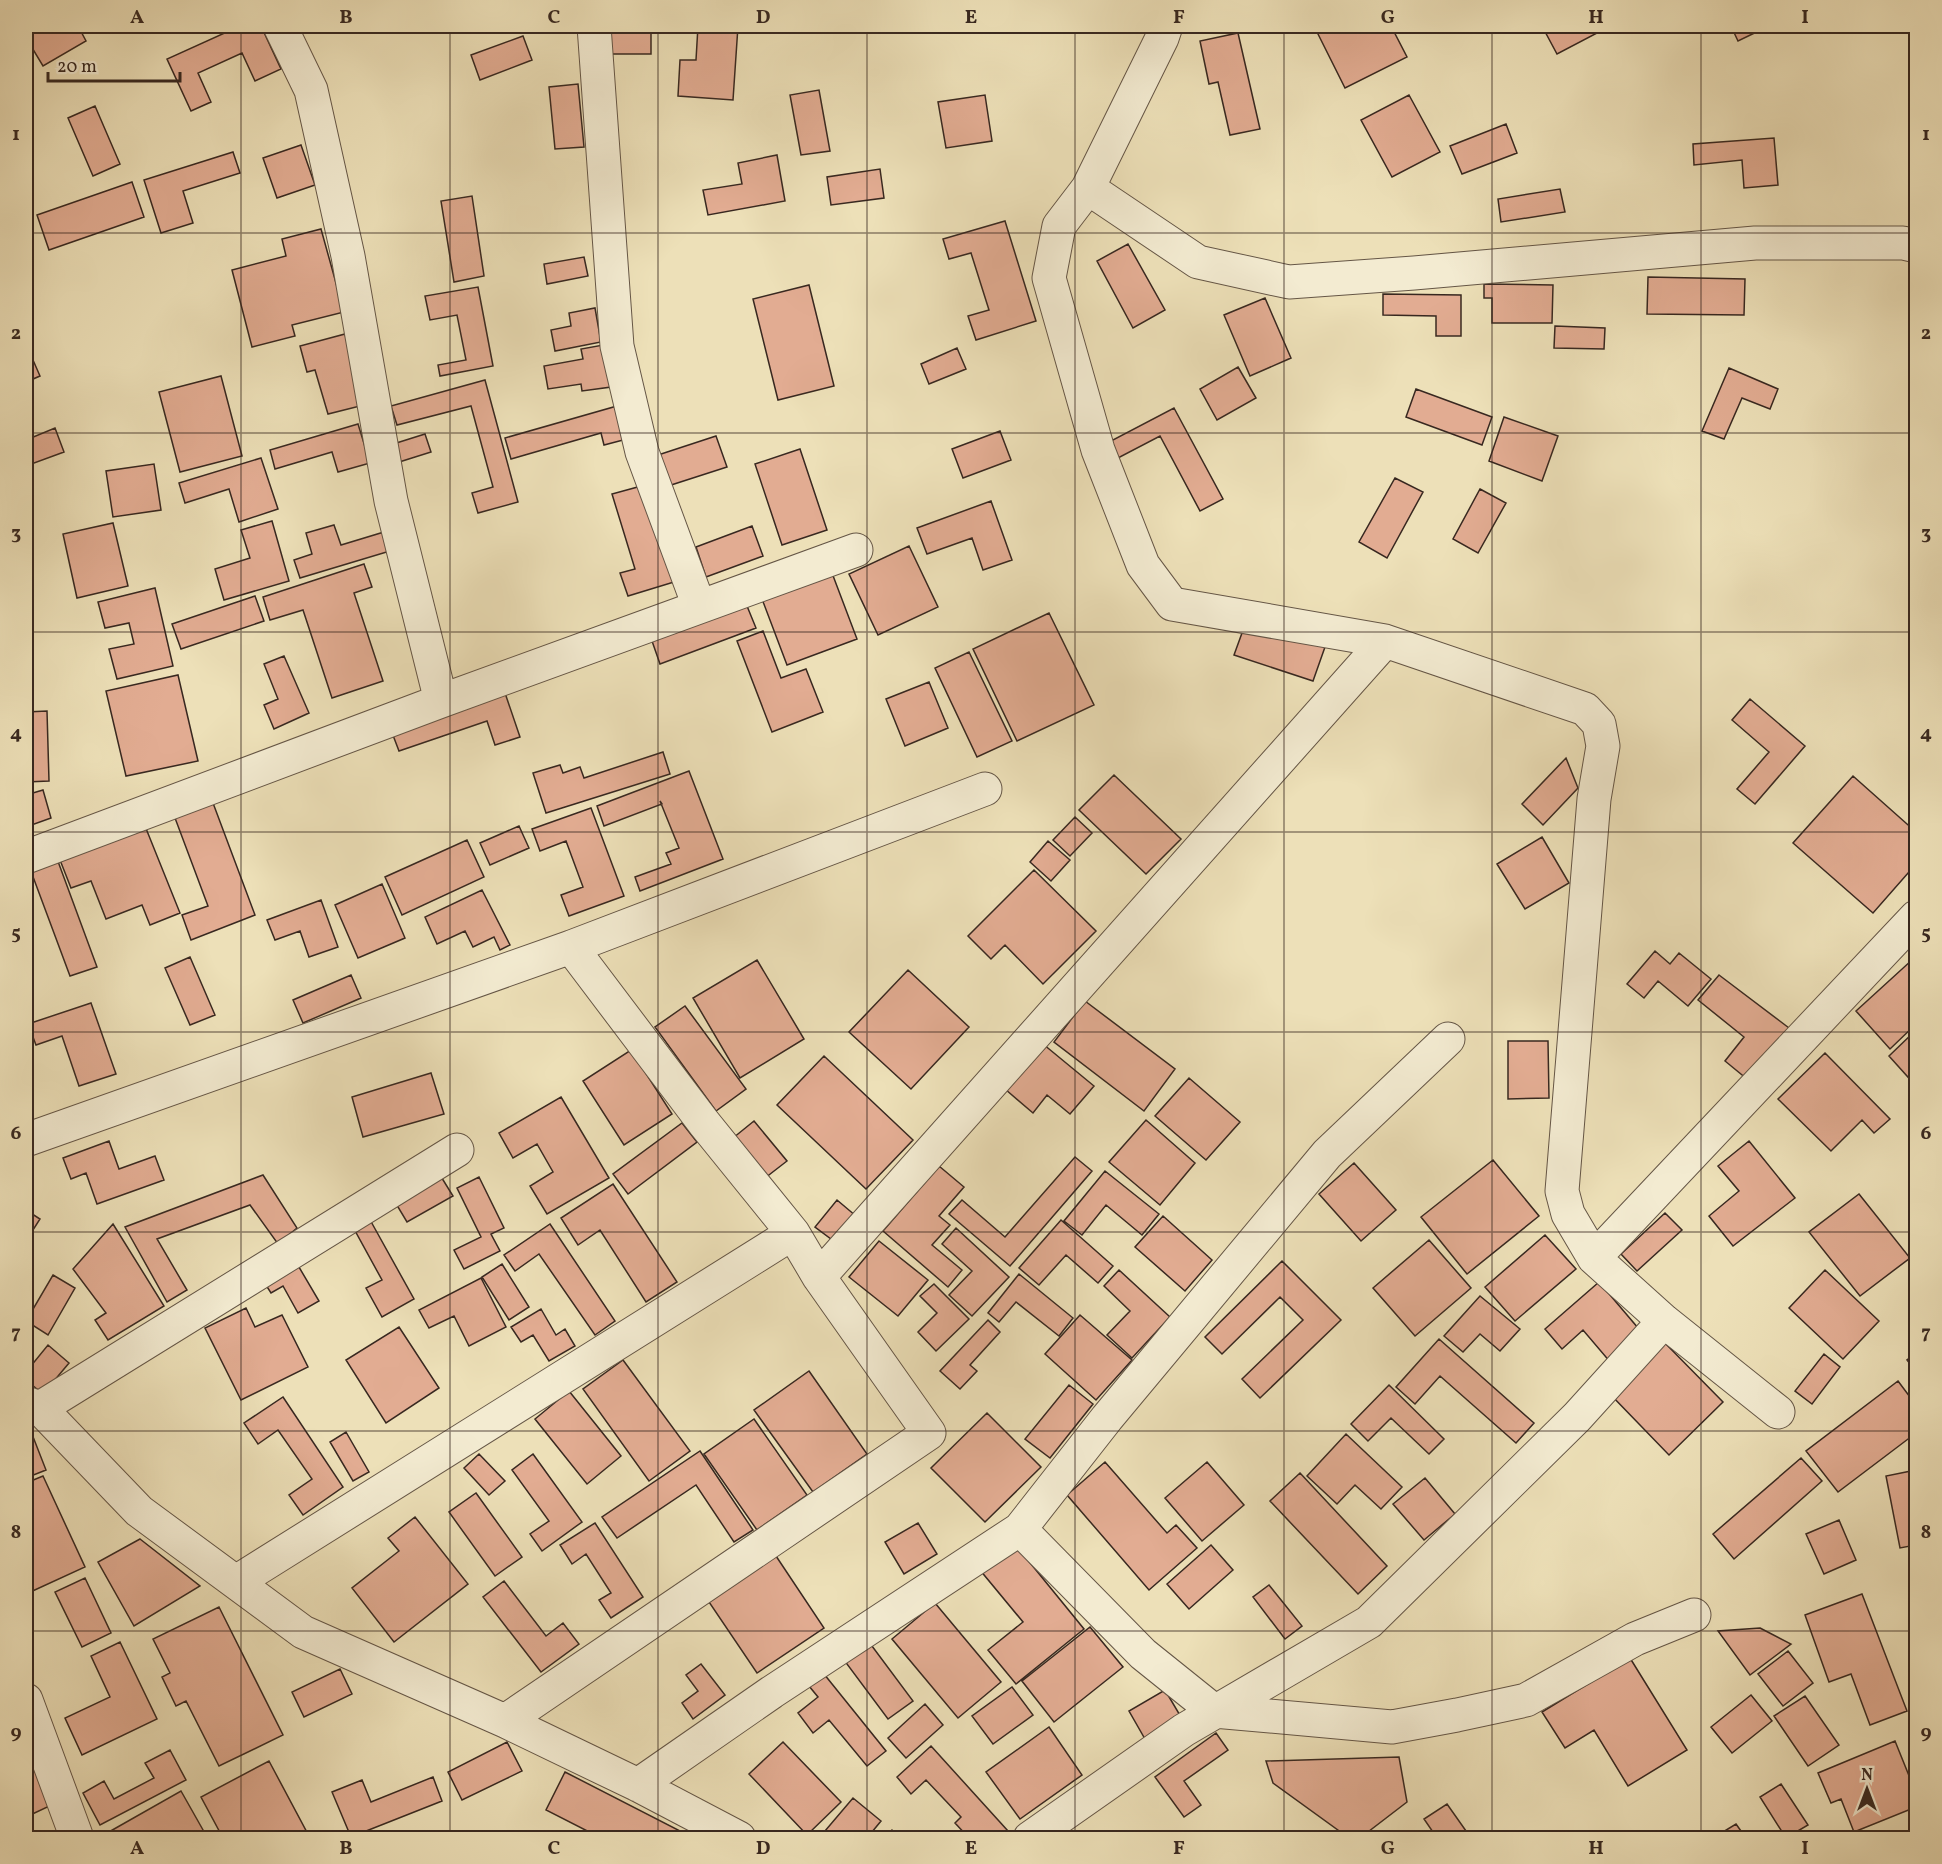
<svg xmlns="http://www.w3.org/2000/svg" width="1942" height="1864" viewBox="0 0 1942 1864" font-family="Vollkorn,serif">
	<rect width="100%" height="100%" fill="#ede0b8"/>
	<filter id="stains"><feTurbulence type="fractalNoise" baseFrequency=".00333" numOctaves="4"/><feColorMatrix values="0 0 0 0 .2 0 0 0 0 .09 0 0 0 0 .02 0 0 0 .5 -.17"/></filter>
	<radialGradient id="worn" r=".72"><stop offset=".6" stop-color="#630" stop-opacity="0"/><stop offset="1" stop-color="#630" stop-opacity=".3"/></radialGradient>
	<path fill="#e2ac92" stroke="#382820" stroke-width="1.5" d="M26 26H78L86 41 43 66 28 41 26 42Z
		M240 26H261L281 69 255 81 242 53 198 73 211 102 191 111 167 59Z
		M493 26H524L496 33Z
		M631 26H651V54H609V33H631Z
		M698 26H738L733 100 678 96 680 60H696Z
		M1314 26H1391L1407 57 1345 88Z
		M1542 26H1595L1599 32 1557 54Z
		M1731 26H1769L1738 41Z
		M1238 33 1260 129 1230 135 1218 82 1209 84 1200 41Z
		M523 36 532 60 480 80 471 55Z
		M578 84 584 147 555 149 549 87Z
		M819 90 830 151 801 155 790 95Z
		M985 95 992 141 946 148 938 102Z
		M1409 95 1440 152 1392 177 1361 120Z
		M95 106 120 164 93 176 68 118Z
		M1506 124 1517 153 1462 174 1450 146Z
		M1774 138 1778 185 1744 188 1742 160 1694 165 1693 144Z
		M301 145 315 185 277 198 263 158Z
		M233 152 240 173 183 191 193 223 161 233 144 180Z
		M777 155 785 201 708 215 703 190 742 184 738 163Z
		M880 169 884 198 831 205 827 177Z
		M132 182 144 217 49 250 37 215Z
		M1560 189 1565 212 1501 222 1498 199Z
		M472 196 484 276 454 282 441 201Z
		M1005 221 1036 321 976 340 968 316 989 310 971 253 949 259 943 239Z
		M321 229 344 312 292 325 295 336 252 347 232 270 286 256 282 239Z
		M1128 244 1165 310 1133 328 1097 261Z
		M584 257 588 276 547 284 544 264Z
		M1648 277 1745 279 1744 315 1647 314Z
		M1484 284 1553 285 1552 323H1492V298H1484Z
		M809 285 834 386 778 400 753 299Z
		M478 287 493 366 440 376 438 365 466 360 457 315 430 320 425 296Z
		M1383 294 1461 295V336H1436V316L1383 315Z
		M1265 298 1291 358 1250 376 1224 315Z
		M595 308 601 342 555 351 551 330 571 326 569 313Z
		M1555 326 1605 328 1604 349 1554 348Z
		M345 334 364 405 328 414 315 370 307 372 300 346Z
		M26 344 40 376 26 382Z
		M603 345 611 387 582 391 581 384 548 389 544 366 583 359 581 349Z
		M957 348 966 369 929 384 921 364Z
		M1238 367 1256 398 1217 420 1200 389Z
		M1729 368 1778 389 1770 409 1742 398 1724 439 1702 431Z
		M221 376 242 456 180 472 159 392Z
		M485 380 518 502 478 513 472 493 493 487 471 406 397 425 391 406Z
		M1416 389 1492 417 1482 445 1406 417Z
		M617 406 627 439 604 445 601 433 511 459 505 438Z
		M1174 408 1223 499 1200 511 1160 436 1118 458 1109 442Z
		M1504 417 1558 436 1542 481 1489 461Z
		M358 424 370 463 338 472 332 452 275 469 270 450Z
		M55 428 64 452 26 466V440Z
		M1000 431 1011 460 963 478 952 449Z
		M425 434 431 452 396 463 390 445Z
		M716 436 727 467 668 486 658 455Z
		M800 449 827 530 782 545 755 464Z
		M261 458 278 509 239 522 229 489 185 503 179 483Z
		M154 464 161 510 113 517 106 471Z
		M1395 478 1423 492 1387 558 1359 542Z
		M645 485 674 582 628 596 620 573 635 569 612 494Z
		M1480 489 1506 503 1478 553 1453 539Z
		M991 501 1012 560 983 570 972 538 927 554 917 528Z
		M272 521 289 581 224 600 215 569 250 558 241 530Z
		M113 523 128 586 77 598 63 534Z
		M334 525 341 545 384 532 390 551 300 578 294 560 312 554 306 533Z
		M752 526 763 556 706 577 696 547Z
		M909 546 938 607 878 635 849 574Z
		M364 564 372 587 354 593 383 681 332 698 303 610 270 620 263 597Z
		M832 573 857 639 787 665 762 599Z
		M155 588 173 666 117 679 109 649 134 644 129 623 105 628 98 602Z
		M255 596 264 621 181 649 172 624Z
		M747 606 756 628 660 664 652 641Z
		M1049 613 1094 705 1017 741 973 649Z
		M1246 622 1325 647 1313 681 1234 655Z
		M763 631 781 678 806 669 823 712 772 732 737 641Z
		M969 652 1012 741 977 757 935 668Z
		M284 656 309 713 274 729 264 705 278 699 264 664Z
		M178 675 198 761 126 776 106 691Z
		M929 682 948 728 905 746 886 699Z
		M505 693 520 737 495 745 487 721 399 751 391 730Z
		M1750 699 1805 746 1755 804 1737 789 1769 752 1732 720Z
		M47 711 49 781 26 782V712Z
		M663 752 670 774 546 813 533 773 560 765 563 773 580 767 584 778Z
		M1566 758 1578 788 1543 825 1522 804Z
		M689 771 723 859 640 891 635 877 671 864 666 853 679 848 660 801 662 804 604 826 597 806Z
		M1114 775 1181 839 1146 874 1079 810Z
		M1853 776 1916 832V864L1873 913 1793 843Z
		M43 790 51 818 26 827V795Z
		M213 803 255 915 191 940 182 915 208 906 175 818Z
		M591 808 624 896 569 916 561 895 583 887 566 841 540 851 532 829Z
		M1075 817 1092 833 1070 856 1053 840Z
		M145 826 180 913 150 925 142 905 106 919 91 881 71 888 60 860Z
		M519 826 529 848 490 865 480 843Z
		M1542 837 1569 883 1525 909 1497 864Z
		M467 840 484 877 402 915 385 877Z
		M1048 841 1070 860 1051 881 1030 862Z
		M56 856 97 967 70 976 29 866Z
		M1034 870 1096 931 1043 984 1005 945 991 959 968 936Z
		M382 884 405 938 358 958 335 905Z
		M482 890 510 945 500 950 494 937 473 947 465 931 437 944 425 917Z
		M321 900 338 947 309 957 300 931 275 940 267 920Z
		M1655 951 1670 964 1679 953 1711 979 1688 1006 1658 981 1644 998 1627 984Z
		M190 957 215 1015 190 1025 165 968Z
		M1913 959 1916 963V1024L1890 1049 1856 1011Z
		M757 960 804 1039 740 1078 693 998Z
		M908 970 969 1027 911 1089 849 1032Z
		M351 975 361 998 303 1023 293 1000Z
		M1719 975 1793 1031 1747 1079 1725 1061 1744 1037 1698 1000Z
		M1085 1001 1175 1069 1144 1111 1054 1042Z
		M91 1003 116 1074 79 1086 62 1036 36 1045 28 1024Z
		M685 1006 746 1089 716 1111 655 1027Z
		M1916 1030V1086L1889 1056Z
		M1508 1041H1548L1549 1098 1508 1099Z
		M1043 1044 1094 1086 1070 1114 1047 1095 1033 1113 1005 1089Z
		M631 1050 672 1114 624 1145 583 1081Z
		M1825 1053 1890 1119 1874 1133 1862 1120 1831 1151 1778 1099Z
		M824 1056 913 1140 866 1189 777 1105Z
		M431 1073 444 1114 363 1137 352 1097Z
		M1189 1078 1240 1122 1206 1160 1155 1116Z
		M561 1097 609 1178 547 1214 530 1186 553 1172 537 1144 513 1158 499 1133Z
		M1146 1120 1195 1163 1160 1205 1109 1162Z
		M754 1121 787 1161 765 1178 733 1138Z
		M682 1123 697 1142 628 1194 613 1174Z
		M109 1141 119 1169 155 1156 164 1180 97 1204 86 1173 71 1179 63 1158Z
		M1749 1141 1795 1198 1733 1246 1709 1216 1739 1191 1718 1166Z
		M1075 1157 1092 1171 1010 1266 949 1214 962 1200 1005 1237Z
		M1493 1160 1539 1216 1467 1274 1421 1217Z
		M1354 1163 1396 1210 1361 1241 1319 1194Z
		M939 1166 964 1187 939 1216 950 1225 932 1245 962 1270 948 1287 883 1231Z
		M1105 1171 1159 1214 1142 1235 1106 1205 1082 1235 1064 1221Z
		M263 1175 297 1228 278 1244 250 1205 157 1239 187 1290 167 1302 125 1227Z
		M440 1175 453 1196 407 1222 395 1202Z
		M479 1177 504 1228 491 1234 500 1251 464 1269 454 1250 481 1237 457 1188Z
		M613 1184 677 1282 646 1302 600 1230 578 1245 561 1218Z
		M1859 1194 1910 1258 1860 1296 1809 1232Z
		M837 1200 856 1216 835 1242 815 1227Z
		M26 1210 40 1219 26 1241Z
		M1665 1213 1682 1230 1637 1271 1621 1254Z
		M1163 1216 1212 1260 1185 1291 1135 1247Z
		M369 1218 414 1299 382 1317 366 1288 382 1280 353 1227Z
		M1061 1220 1113 1266 1098 1283 1066 1255 1039 1285 1019 1268Z
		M113 1224 164 1306 108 1340 95 1320 106 1313 73 1269Z
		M550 1224 615 1321 595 1335 539 1254 515 1271 504 1255Z
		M956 1228 1009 1277 972 1316 949 1295 972 1271 942 1244Z
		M1916 1232V1245L1910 1237Z
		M1545 1235 1576 1269 1515 1321 1485 1287Z
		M1429 1240 1471 1288 1415 1336 1373 1288Z
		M879 1241 928 1280 898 1316 849 1277Z
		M1282 1261 1341 1320 1260 1398 1242 1379 1303 1320 1280 1297 1222 1354 1205 1337Z
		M296 1262 319 1301 298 1313 283 1286 271 1293 264 1282Z
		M502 1264 529 1307 509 1320 482 1277Z
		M1119 1270 1170 1317 1132 1358 1107 1335 1130 1311 1104 1286Z
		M1825 1270 1879 1321 1843 1359 1789 1308Z
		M1019 1274 1073 1318 1059 1336 1016 1302 999 1322 988 1313Z
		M53 1275 75 1288 48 1335 26 1321Z
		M481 1278 506 1327 469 1346 454 1316 429 1328 419 1310Z
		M1599 1282 1644 1335 1611 1363 1583 1330 1562 1349 1545 1329Z
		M934 1284 969 1319 936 1351 918 1332 937 1313 920 1296Z
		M1480 1296 1520 1329 1500 1351 1480 1334 1463 1352 1444 1336Z
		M246 1308 255 1327 282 1315 308 1367 241 1400 205 1328Z
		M541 1309 556 1335 565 1329 575 1346 549 1361 533 1335 521 1342 511 1327Z
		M1080 1315 1132 1360 1096 1400 1045 1354Z
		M988 1320 1000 1332 970 1365 977 1371 960 1389 940 1371Z
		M399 1327 439 1388 386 1423 346 1360Z
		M1439 1339 1534 1423 1516 1443 1440 1376 1415 1404 1396 1387Z
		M1664 1342 1723 1402 1669 1455 1610 1394Z
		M48 1345 69 1363 43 1394 26 1380V1372Z
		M1916 1353V1372L1907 1360Z
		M1824 1354 1840 1367 1812 1404 1795 1391Z
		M623 1360 690 1451 649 1481 583 1389Z
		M809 1371 867 1454 813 1492 754 1410Z
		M1898 1381 1916 1405V1433L1838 1492 1806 1451Z
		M1069 1385 1093 1404 1050 1458 1025 1439Z
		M1389 1385 1444 1439 1429 1454 1391 1418 1368 1441 1351 1424Z
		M569 1391 621 1456 587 1484 535 1419Z
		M283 1397 343 1487 303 1515 289 1495 312 1479 278 1430 258 1444 244 1423Z
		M987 1413 1041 1467 985 1522 931 1468Z
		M754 1419 807 1495 757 1530 704 1454Z
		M30 1429 46 1470 26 1478V1431Z
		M346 1432 369 1472 353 1481 330 1442Z
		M1346 1434 1402 1487 1381 1509 1355 1485 1337 1504 1307 1476Z
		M700 1451 753 1530 734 1542 696 1485 617 1538 602 1517Z
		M479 1454 505 1481 489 1495 464 1468Z
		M533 1454 582 1522 542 1551 530 1534 549 1521 512 1470Z
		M1801 1458 1822 1481 1734 1559 1713 1534Z
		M1105 1462 1167 1533 1176 1525 1197 1548 1149 1590 1067 1495Z
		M1207 1462 1244 1505 1202 1541 1165 1498Z
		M1916 1470V1545L1900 1548 1886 1476Z
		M1300 1473 1387 1566 1358 1594 1270 1501Z
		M43 1476 85 1567 26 1594V1483Z
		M1425 1478 1455 1514 1424 1540 1393 1504Z
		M476 1493 522 1557 495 1576 449 1512Z
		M415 1517 468 1584 394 1642 352 1588 399 1551 388 1538Z
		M1839 1520 1856 1560 1824 1574 1806 1534Z
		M595 1523 643 1597 611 1618 599 1600 611 1593 586 1554 572 1564 560 1545Z
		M918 1523 937 1554 904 1574 885 1542Z
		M140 1539 200 1586 134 1626 98 1562Z
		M1014 1543 1084 1629 1016 1684 988 1650 1023 1622 980 1570Z
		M1211 1545 1233 1570 1189 1609 1167 1584Z
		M776 1556 824 1628 757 1673 709 1602Z
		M85 1578 111 1633 82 1647 55 1592Z
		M504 1581 546 1636 563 1623 579 1644 541 1672 483 1597Z
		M1269 1585 1302 1626 1285 1639 1253 1597Z
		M1862 1594 1907 1711 1870 1725 1851 1674 1829 1682 1805 1615Z
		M935 1603 1001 1682 958 1718 892 1639Z
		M219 1607 283 1735 219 1766 186 1701 176 1706 162 1677 170 1673 153 1639Z
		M1090 1627 1123 1667 1054 1722 1022 1681Z
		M1760 1628 1791 1644 1750 1675 1718 1631Z
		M866 1638 913 1701 888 1719 841 1656Z
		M120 1642 157 1719 82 1755 65 1718 110 1697 91 1656Z
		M1788 1651 1813 1683 1783 1706 1758 1674Z
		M1630 1658 1687 1750 1628 1786 1594 1730 1565 1748 1542 1712Z
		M701 1664 725 1695 693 1719 682 1703 698 1691 686 1675Z
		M340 1669 352 1694 304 1717 292 1692Z
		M824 1674 886 1751 867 1766 829 1720 813 1733 798 1713 818 1697 809 1686Z
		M1012 1687 1033 1715 993 1744 972 1716Z
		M1165 1690 1181 1717 1145 1739 1129 1711Z
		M1751 1695 1772 1721 1732 1753 1711 1727Z
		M1805 1696 1839 1745 1808 1766 1774 1716Z
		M925 1704 943 1725 906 1758 888 1738Z
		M1049 1727 1082 1775 1020 1819 986 1772Z
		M1216 1733 1228 1750 1184 1781 1201 1805 1184 1817 1155 1777Z
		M26 1736 56 1803 26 1817Z
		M1895 1741 1916 1793V1807L1854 1832 1841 1799 1831 1803 1818 1773Z
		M507 1742 522 1771 462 1800 448 1772Z
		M783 1742 841 1802 807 1835 749 1774Z
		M931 1746 1008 1831 1000 1838H969L955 1823 961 1817 926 1780 911 1794 897 1777Z
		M170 1750 186 1780 100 1825 83 1793 104 1781 114 1799 154 1778 145 1763Z
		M1399 1757 1407 1802 1360 1838H1349L1273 1783 1266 1761Z
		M269 1761 310 1838H223L201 1797Z
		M565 1772 684 1833 681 1838H601L546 1810Z
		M433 1777 442 1801 351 1837 332 1792 362 1780 371 1802Z
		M1781 1784 1808 1825 1786 1838 1760 1797Z
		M181 1791 207 1837 204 1838H101L100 1837Z
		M853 1798 881 1821 867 1838H819Z
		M1447 1804 1471 1838H1437L1424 1819Z
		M1736 1824 1746 1838H1713Z
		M892 1830 904 1838H886Z"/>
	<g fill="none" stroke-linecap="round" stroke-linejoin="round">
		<defs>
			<path id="minor" d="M280 26 311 90 348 256 391 501 441 701
				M594 26 617 346 642 452 699 606
				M1166 26 1162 38 1088 188 1059 226 1049 278 1098 450 1143 565 1172 604 1385 641 1585 709 1599 724 1603 746 1594 799 1562 1191 1568 1214 1594 1258 1664 1321 1778 1412
				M1088 188 1198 262 1289 282 1414 273 1755 243H1903L1916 246
				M26 857 441 701 856 550
				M26 1140 571 947 985 789
				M1594 1258 1916 917
				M819 1277 1385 641
				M26 1403 40 1408 139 1511 303 1632 505 1721 638 1785 739 1838
				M40 1408 457 1150
				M1020 1529 1143 1654 1214 1711 1392 1727 1457 1715 1526 1700 1635 1639 1694 1615
				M236 1582 793 1233
				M26 1700 77 1838
				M505 1721 929 1433 819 1277 793 1233 704 1123 571 947
				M638 1785 772 1692 1020 1529 1107 1418 1327 1154 1448 1039
				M1030 1838 1184 1730 1369 1622 1577 1417 1664 1321"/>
		</defs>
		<use href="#minor" stroke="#655646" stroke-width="35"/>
		<use href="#minor" stroke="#f3ebd1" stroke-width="33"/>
	</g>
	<path fill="none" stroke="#382820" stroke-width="1.5" stroke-opacity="0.55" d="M241 26V1838M450 26V1838M658 26V1838M867 26V1838M1075 26V1838M1284 26V1838M1492 26V1838M1701 26V1838M26 233H1916M26 433H1916M26 632H1916M26 832H1916M26 1032H1916M26 1232H1916M26 1431H1916M26 1631H1916"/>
	<rect width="1942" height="1864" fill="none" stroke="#ede0b8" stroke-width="66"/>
	<g transform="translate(1867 1789)" stroke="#f3ebd1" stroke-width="4.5" paint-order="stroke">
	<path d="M0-4.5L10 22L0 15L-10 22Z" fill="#382820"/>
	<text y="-9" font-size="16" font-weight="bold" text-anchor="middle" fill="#382820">N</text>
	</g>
	<path d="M48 72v9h132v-9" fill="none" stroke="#382820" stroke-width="3"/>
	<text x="57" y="72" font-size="18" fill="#382820" stroke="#f3ebd1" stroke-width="4.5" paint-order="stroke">20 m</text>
	<rect x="33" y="33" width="1876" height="1798" fill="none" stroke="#382820" stroke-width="2"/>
	<g font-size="20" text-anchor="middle" font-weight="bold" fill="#382820">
		<text x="137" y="23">A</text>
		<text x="346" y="23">B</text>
		<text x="554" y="23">C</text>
		<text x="763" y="23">D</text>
		<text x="971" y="23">E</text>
		<text x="1179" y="23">F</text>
		<text x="1388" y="23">G</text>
		<text x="1596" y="23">H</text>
		<text x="1805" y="23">I</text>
		<text x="16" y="140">1</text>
		<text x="1926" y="140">1</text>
		<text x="16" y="339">2</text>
		<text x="1926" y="339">2</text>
		<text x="16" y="539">3</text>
		<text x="1926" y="539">3</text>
		<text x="16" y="739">4</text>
		<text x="1926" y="739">4</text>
		<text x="16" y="939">5</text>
		<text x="1926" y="939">5</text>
		<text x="16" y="1139">6</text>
		<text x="1926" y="1139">6</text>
		<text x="16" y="1338">7</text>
		<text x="1926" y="1338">7</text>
		<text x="16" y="1538">8</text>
		<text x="1926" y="1538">8</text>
		<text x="16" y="1738">9</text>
		<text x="1926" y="1738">9</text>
		<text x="137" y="1854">A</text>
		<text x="346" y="1854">B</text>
		<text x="554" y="1854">C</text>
		<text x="763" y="1854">D</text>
		<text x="971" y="1854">E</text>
		<text x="1179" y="1854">F</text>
		<text x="1388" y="1854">G</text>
		<text x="1596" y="1854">H</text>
		<text x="1805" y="1854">I</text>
	</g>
	<rect width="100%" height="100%" filter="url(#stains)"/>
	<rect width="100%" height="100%" fill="url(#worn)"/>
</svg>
